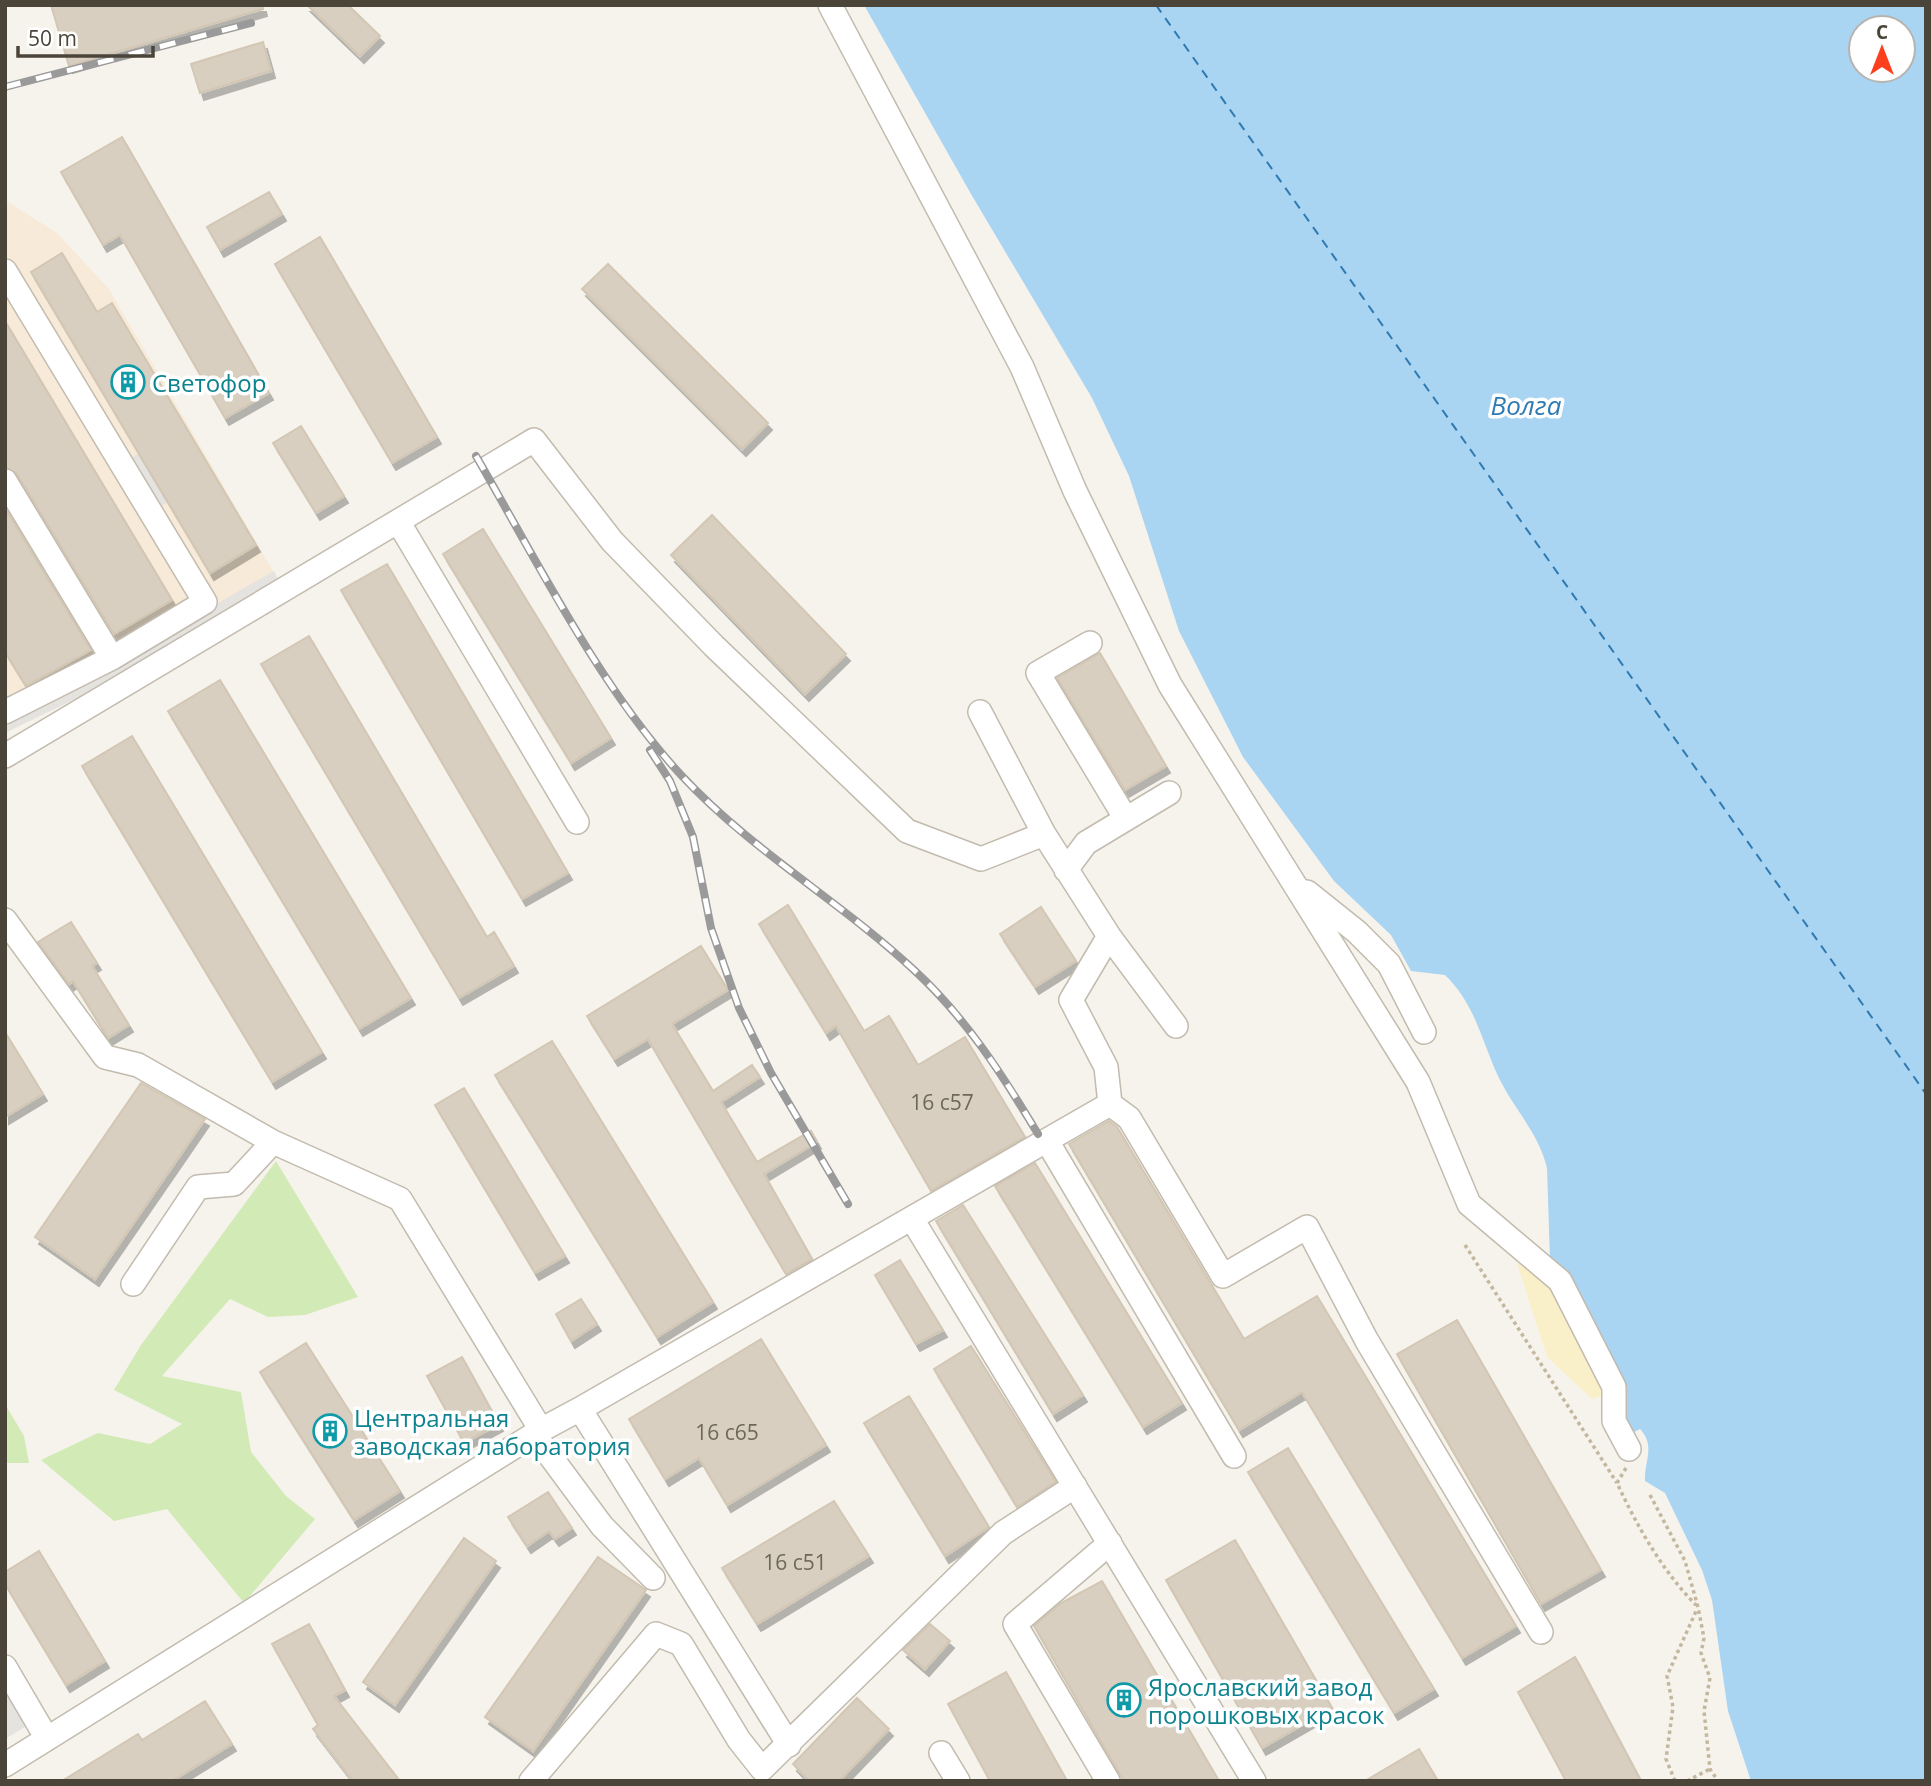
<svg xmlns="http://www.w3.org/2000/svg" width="1931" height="1786" viewBox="0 0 1931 1786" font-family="'Open Sans',sans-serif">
	<defs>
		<filter id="shadow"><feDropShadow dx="4" dy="7" stdDeviation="0" flood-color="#0004"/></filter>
	</defs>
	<rect width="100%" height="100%" fill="#f6f3ec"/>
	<path fill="#f7ead8" d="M5 200 57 233 109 289 280 583 5 733Z"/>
	<path fill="#d2eab5" d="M276 1161 358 1297 305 1315 268 1317 230 1299 162 1376 241 1392 251 1452 286 1496 315 1519 244 1603 167 1509 114 1521 41 1460 98 1433 150 1444 182 1424 114 1390 141 1345Z
		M5 1404 24 1436 29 1463H5Z"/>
	<path fill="#f9efc9" d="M1517 1263 1562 1288 1612 1393 1592 1399 1547 1357Z"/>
	<path fill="#e5e3e0" d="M139 453 168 502 157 509 128 460Z
		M274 571 280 583 102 686 5 733V717L94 674Z
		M5 1690 27 1726 5 1739Z"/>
	<path fill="#a9d4f2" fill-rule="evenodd" d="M864 5H1926V1781H1751L1728 1711 1712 1600 1702 1570 1665 1493 1645 1481C1644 1461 1656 1446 1640 1429L1630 1434 1550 1260 1547 1168C1539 1133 1513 1108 1498 1076 1481 1039 1475 1004 1445 975L1411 971 1391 935 1334 881 1243 757 1179 631 1129 476 1092 398 971 194ZM1861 28H1903V70H1861Z"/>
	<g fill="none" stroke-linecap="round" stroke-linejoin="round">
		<path stroke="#2e7ab2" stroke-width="2" stroke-dasharray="9 7" stroke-linecap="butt" d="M1156 5 1926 1094"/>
	</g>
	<path fill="#d8cfc1" stroke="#d3c7b4" stroke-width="2" filter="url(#shadow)" d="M51 5H262L263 9 69 66Z
		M307 5H348L380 36 360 56Z
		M263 42 271 71 200 93 191 64Z
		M122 137 269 393 225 418 120 235 103 245 61 172Z
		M269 192 282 214 220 250 207 227Z
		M320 237 437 437 392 463 275 264Z
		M62 253 97 312 112 303 256 545 210 573 31 272Z
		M608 264 768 423 742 449 582 289Z
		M5 321 172 600 114 634 17 474 5 467Z
		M301 426 344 496 316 513 273 443Z
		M5 508 91 650 26 686 5 652Z
		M712 515 846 654 805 694 671 555Z
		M483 529 611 738 571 763 443 554Z
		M387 564 568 873 522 899 341 590Z
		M309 636 487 937 494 932 514 966 459 998 261 664Z
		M1100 653 1166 766 1125 790 1057 678Z
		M220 680 411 998 359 1029 168 711Z
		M132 736 322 1052 272 1082 82 766Z
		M788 905 864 1031 889 1016 918 1065 965 1037 1025 1137 931 1191 836 1026 826 1033 759 924Z
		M1041 907 1076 961 1035 987 1000 934Z
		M71 922 97 963 92 966 129 1025 108 1038 73 981 69 984 38 942Z
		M701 946 728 990 672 1024 713 1091 752 1065 760 1077 721 1102 757 1162 811 1131 817 1142 764 1174 812 1259 786 1274 648 1039 614 1059 587 1016Z
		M5 1032 43 1094 5 1117Z
		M552 1041 713 1302 657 1337 495 1075Z
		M141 1083 205 1119 95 1279 35 1237Z
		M464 1088 565 1256 535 1273 435 1105Z
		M1109 1121 1117 1127 1244 1339 1317 1296 1516 1626 1462 1658 1302 1392 1239 1430 1069 1144Z
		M1035 1163 1182 1403 1143 1427 995 1186Z
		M963 1205 1083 1395 1053 1414 936 1221Z
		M900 1260 943 1330 916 1344 875 1275Z
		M581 1299 597 1324 571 1341 556 1314Z
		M1457 1320 1601 1570 1541 1604 1397 1354Z
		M761 1339 826 1445 727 1505 699 1458 665 1479 629 1419Z
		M306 1343 400 1491 354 1520 260 1372Z
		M971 1346 1056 1482 1017 1507 934 1369Z
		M462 1357 499 1424 464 1443 427 1376Z
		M909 1396 989 1527 945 1556 864 1423Z
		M1288 1448 1434 1689 1394 1713 1248 1472Z
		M548 1492 572 1528 555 1539 549 1531 527 1546 508 1517Z
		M834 1501 869 1556 757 1624 722 1568Z
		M464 1538 496 1561 395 1705 363 1682Z
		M1235 1540 1332 1708 1262 1748 1166 1580Z
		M39 1551 105 1661 66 1685 5 1584V1572Z
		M598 1557 646 1590 533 1751 485 1717Z
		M1102 1581 1219 1781H1124L1034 1626 1061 1603Z
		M309 1624 345 1690 334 1696 400 1781H353L313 1729 318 1725 272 1644Z
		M930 1624 950 1641 925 1669 903 1650Z
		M1575 1657 1641 1781H1566L1518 1692Z
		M1006 1672 1067 1781H990L948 1704Z
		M857 1698 889 1729 839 1781H809L793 1764Z
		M205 1701 232 1744 172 1781H62L138 1734 142 1740Z
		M1419 1749 1438 1781H1365Z"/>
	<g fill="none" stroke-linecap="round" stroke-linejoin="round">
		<defs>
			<path id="minor" d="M830 5 1022 367 1075 491 1170 685 1418 1082 1469 1204 1560 1281 1614 1387V1421L1629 1449
				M5 271 205 602 112 658 5 712
				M5 481 112 658
				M399 523 577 822
				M1090 643 1038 673 1126 819
				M980 712 1044 834
				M5 756 534 440 612 541 714 646 907 831 981 859 1044 834 1109 936 1071 1000 1106 1067 1110 1104 580 1409
				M1066 870 1086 843 1169 793
				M1307 892 1357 932 1389 964 1424 1032
				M5 920 105 1057 138 1065 273 1142 400 1199 541 1430 580 1409 789 1745
				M1109 936 1176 1026
				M1110 1104 1129 1118 1223 1276 1307 1227 1367 1341 1541 1632
				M1047 1141 1234 1456
				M912 1219 1254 1781
				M133 1284 198 1187 234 1184 273 1142
				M534 1434 602 1526 653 1578
				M5 1667 46 1737
				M941 1753 958 1781
				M5 1765 541 1430
				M531 1781 656 1634 681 1644 739 1740 762 1769 1003 1533 1075 1486
				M1108 1781 1015 1624 1110 1543"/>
		</defs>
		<use href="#minor" stroke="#c2bbae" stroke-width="26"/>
		<path stroke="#c4b79f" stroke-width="3.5" stroke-dasharray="3.5 3.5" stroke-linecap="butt" d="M1465 1245 1617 1483
			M1626 1468 1617 1483C1637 1526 1663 1572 1696 1605
			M1650 1495 1685 1561 1698 1607 1704 1638 1701 1653 1710 1678 1704 1711 1710 1769 1718 1781
			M1675 1781 1666 1759 1673 1707 1667 1676 1697 1609
			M1687 1781 1710 1769"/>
		<use href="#minor" stroke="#fff" stroke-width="23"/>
		<defs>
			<path id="rail" d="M5 87 251 23
				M476 456C537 561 600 688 682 776 752 851 840 901 914 970 966 1018 1002 1074 1038 1134
				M650 750 670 781 693 837 711 928 739 1008 771 1073 848 1204"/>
		</defs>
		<use href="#rail" stroke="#9a9a9a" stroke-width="8"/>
		<use href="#rail" stroke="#fff" stroke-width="5" stroke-dasharray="16" stroke-linecap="butt"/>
	</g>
	<defs>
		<symbol id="building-ring" viewBox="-11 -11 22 22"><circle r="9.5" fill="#fff" stroke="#0f9aa8" stroke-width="1.5"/><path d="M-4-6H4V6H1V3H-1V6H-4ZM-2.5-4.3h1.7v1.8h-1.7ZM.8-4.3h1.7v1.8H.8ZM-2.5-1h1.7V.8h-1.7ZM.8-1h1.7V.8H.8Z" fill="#0f9aa8"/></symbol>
	</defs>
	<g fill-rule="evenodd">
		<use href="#building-ring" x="109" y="363" width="38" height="38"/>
		<use href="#building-ring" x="311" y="1412" width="38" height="38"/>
		<use href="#building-ring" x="1105" y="1681" width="38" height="38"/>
	</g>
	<g text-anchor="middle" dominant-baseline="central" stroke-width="7" stroke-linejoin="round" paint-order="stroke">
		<g font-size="21" fill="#6e675b">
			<text x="942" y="1102">16 с57</text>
			<text x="727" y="1432">16 с65</text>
			<text x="795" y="1562">16 с51</text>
		</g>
		<g font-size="24" fill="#0d838f" stroke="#fff" text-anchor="start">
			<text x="152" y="382">Светофор</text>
			<text x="354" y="1417">Центральная<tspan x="354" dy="28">заводская лаборатория</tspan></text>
			<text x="1148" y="1686">Ярославский завод<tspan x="1148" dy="28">порошковых красок</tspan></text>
		</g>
		<g font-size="26" font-style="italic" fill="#2e7ab2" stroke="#fff">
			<text x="1526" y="405">Волга</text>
		</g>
	</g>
	<rect width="1931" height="1786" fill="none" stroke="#4b4439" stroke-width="14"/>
	<g transform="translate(1882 49)"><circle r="33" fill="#ffffff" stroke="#b7b4b0" stroke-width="2"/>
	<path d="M0-5L12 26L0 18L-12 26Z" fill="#fc3f1d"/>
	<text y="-10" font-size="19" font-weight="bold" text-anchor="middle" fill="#4b4439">С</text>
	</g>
	<path d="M18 46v10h135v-10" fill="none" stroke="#4b4439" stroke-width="3.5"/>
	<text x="28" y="46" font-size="21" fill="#4b4439" stroke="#ffffff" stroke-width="5" paint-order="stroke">50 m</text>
</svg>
